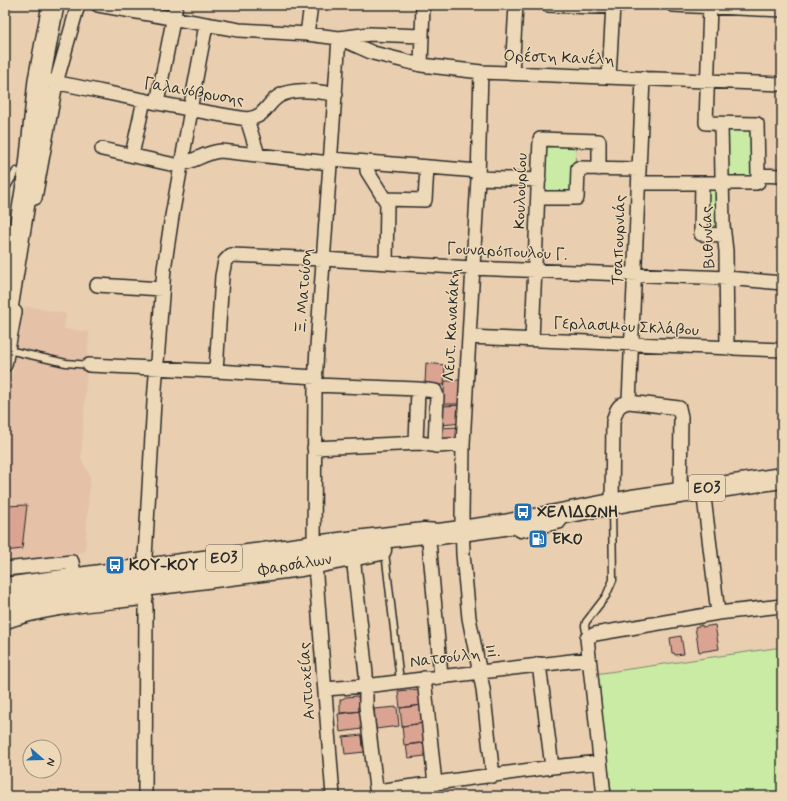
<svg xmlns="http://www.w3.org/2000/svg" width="787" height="801" viewBox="0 0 787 801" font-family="Mynerve,sans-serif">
	<rect width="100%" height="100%" fill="#e9ceb0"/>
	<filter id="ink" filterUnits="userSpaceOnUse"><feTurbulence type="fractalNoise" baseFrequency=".025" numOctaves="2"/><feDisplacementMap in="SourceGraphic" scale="8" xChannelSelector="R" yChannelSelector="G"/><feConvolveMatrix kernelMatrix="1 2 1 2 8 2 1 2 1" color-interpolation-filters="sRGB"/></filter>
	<g filter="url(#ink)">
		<path fill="#e4c1a7" d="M25 306 66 314 64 329 89 332 81 459 90 476 85 552 5 562V416Z"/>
		<path fill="#c9eba4" stroke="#7a8b68" d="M728 129H748L750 132 751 176 750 179 726 177V131Z
			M545 141 576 142 574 194H543Z
			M717 187 718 225 711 226 706 224 708 189Z
			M782 647V796H612L595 674Z"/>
		<path fill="#daa392" stroke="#2b2b2b" d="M426 363 445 365 444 385 425 384Z
			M453 380H464L463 404H443L445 381H452Z
			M463 405 462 423 442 425 443 406Z
			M458 427 460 439 441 442V428Z
			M27 505 22 549 5 551V506Z
			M702 625V627L715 625 719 649 699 652 695 627Z
			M681 636 684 654 675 655 674 653H672L670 638Z
			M420 689 422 705 400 708 398 691Z
			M358 696 359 704H361L362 709H360V711L340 713V700L346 697Z
			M422 705 424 723 402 726 400 708Z
			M397 707 399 726 376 729 374 709Z
			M362 711V716L361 717 362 729 340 732 338 714Z
			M424 723 426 742 404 745 402 726Z
			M362 735 363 748 365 747V752L345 754 343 737Z
			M424 743 425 756 408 758 406 745Z"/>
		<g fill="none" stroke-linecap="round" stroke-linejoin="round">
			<defs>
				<path id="service" d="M5 190 16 171
					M8 350 66 363 89 365
					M511 529 520 534 561 525 566 518
					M385 552 400 681
					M587 638 585 626 586 622 606 596 613 580 612 507"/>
				<path id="minor" d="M98 5 239 30 307 34 339 38 370 34 421 36
					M548 5 593 7 620 5
					M673 5 782 10
					M710 6 706 123 757 124 758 175
					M307 34 311 5
					M421 65 423 5
					M481 72 478 178 463 444 462 517 463 554 469 618 483 689 493 776
					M512 73 516 5
					M609 77 613 5
					M49 81C115 94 180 109 247 119 266 117 266 104 279 96 295 87 318 92 336 94
					M157 103 176 5
					M190 110 206 25
					M247 119 258 155
					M721 124 723 225 726 251 727 348
					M102 149 175 165C192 164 204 152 221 151L330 163
					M132 155 144 100
					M331 159 478 171
					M367 162V171L387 203 386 263
					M478 178 539 180
					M639 183H756L758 182V175L782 176
					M702 183 701 234 724 235
					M35 198 56 83 78 5
					M538 198H577L578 168 639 169
					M385 199 425 200 427 167
					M97 285 162 289
					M469 337 782 350
					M532 340 540 139 599 141V169
					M5 365 15 312
					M89 365 216 371 316 377
					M216 371 222 276 225 261 231 255 323 259 472 268 727 278 782 283
					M315 385 418 389 435 391 437 396 435 446
					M629 402 643 78
					M416 443 418 389
					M314 448 420 443 438 446 463 444
					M703 489 718 613
					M612 504 613 422C616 411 617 404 629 402L679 408 681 417 680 493
					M429 541 441 676
					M314 546 315 385 317 347 339 38 373 53 421 65 481 72 782 84
					M353 556 366 674V706L377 796
					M145 557 154 402 164 269 172 216 191 110
					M315 564 333 796
					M5 569 72 562 75 578
					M144 585 146 608 145 796
					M5 622C50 606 99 604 146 598
					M539 664 552 767
					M424 678 435 784
					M325 689 365 686 588 659
					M377 791 552 767 600 762
					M604 796 587 638 595 634 718 613 782 606"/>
				<path id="primary" d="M5 588 314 546 424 533 439 534 504 525 632 500 782 478
					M5 605 25 601 301 566 381 550"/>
				<path id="trunk" d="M5 321 30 166 39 80 53 5"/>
			</defs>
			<use href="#service" stroke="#2b2b2b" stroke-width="9"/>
			<use href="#minor" stroke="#2b2b2b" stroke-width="16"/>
			<use href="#primary" stroke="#2b2b2b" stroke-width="23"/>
			<use href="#trunk" stroke="#2b2b2b" stroke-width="24"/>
			<use href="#service" stroke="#edd9b7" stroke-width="6"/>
			<use href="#minor" stroke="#edd9b7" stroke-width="13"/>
			<use href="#primary" stroke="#edd9b7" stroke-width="20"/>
			<use href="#trunk" stroke="#edd9b7" stroke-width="21"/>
		</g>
	</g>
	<defs>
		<symbol id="bus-square" viewBox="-11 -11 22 22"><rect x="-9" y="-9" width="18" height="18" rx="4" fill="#1f6fb2" stroke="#edd9b7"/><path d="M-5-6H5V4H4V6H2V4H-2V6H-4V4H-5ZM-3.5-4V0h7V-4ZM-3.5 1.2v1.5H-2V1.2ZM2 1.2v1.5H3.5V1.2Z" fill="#fff"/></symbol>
		<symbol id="fuel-square" viewBox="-11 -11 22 22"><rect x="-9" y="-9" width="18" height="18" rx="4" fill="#1f6fb2" stroke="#edd9b7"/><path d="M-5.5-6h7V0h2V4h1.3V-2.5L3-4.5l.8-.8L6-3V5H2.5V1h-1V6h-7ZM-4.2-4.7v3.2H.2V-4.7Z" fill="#fff"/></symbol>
	</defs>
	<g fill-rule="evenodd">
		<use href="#bus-square" x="512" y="501" width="22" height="22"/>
		<use href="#fuel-square" x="527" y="528" width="22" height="22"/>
		<use href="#bus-square" x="104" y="554" width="22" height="22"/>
	</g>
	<g text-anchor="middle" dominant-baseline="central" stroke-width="3" stroke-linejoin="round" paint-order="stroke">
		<g fill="#edd9b7" stroke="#655f55" stroke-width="1">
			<rect x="689" y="475" width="36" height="26" rx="3"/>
			<rect x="206" y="545" width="36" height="26" rx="3"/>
		</g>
		<g font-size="15" font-weight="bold" fill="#2b2b2b">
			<text x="707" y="488">ΕΟ3</text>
			<text x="224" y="558">ΕΟ3</text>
		</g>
		<g font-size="16" fill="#2b2b2b" stroke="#edd9b7">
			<text transform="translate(559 58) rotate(2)">Ορέστη Κανέλη</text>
			<text transform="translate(194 92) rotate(10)">Γαλανόβρυσης</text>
			<text transform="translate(521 191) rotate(-88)">Κουλουρίου</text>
			<text transform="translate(708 237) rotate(-93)">Βιθυνίας</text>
			<text transform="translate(619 240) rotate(-88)">Τσαπουρνιάς</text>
			<text transform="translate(507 252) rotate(3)">Γουναρόπουλου Γ.</text>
			<text transform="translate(304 291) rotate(-86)">Ξ. Ματούση</text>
			<text transform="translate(452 325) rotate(-87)">Λευτ. Κανακάκη</text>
			<text transform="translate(626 327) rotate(3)">Γερλασιμου Σκλάβου</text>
			<text transform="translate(295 565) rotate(-9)">Φαρσάλων</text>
			<text transform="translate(455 657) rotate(-7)">Νατσούλη Ξ.</text>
			<text transform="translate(307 681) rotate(-94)">Αντιοχείας</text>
		</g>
		<g font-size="16" font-weight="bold" fill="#2b2b2b" stroke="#edd9b7" text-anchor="start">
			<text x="537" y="512">ΧΕΛΙΔΩΝΗ</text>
			<text x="552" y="539">EKO</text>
			<text x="129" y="565">ΚΟΥ-ΚΟΥ</text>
		</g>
	</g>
	<rect width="787" height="801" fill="none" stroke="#edd9b7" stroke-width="20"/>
	<rect x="10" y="10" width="767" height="781" fill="none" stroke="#2b2b2b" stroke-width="1.5" filter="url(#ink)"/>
	<g transform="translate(42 759) rotate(110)"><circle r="19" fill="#edd9b7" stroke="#9f937f"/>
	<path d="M0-3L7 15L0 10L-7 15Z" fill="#1f6fb2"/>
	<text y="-6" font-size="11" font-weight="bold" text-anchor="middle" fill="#2b2b2b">N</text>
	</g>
</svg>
